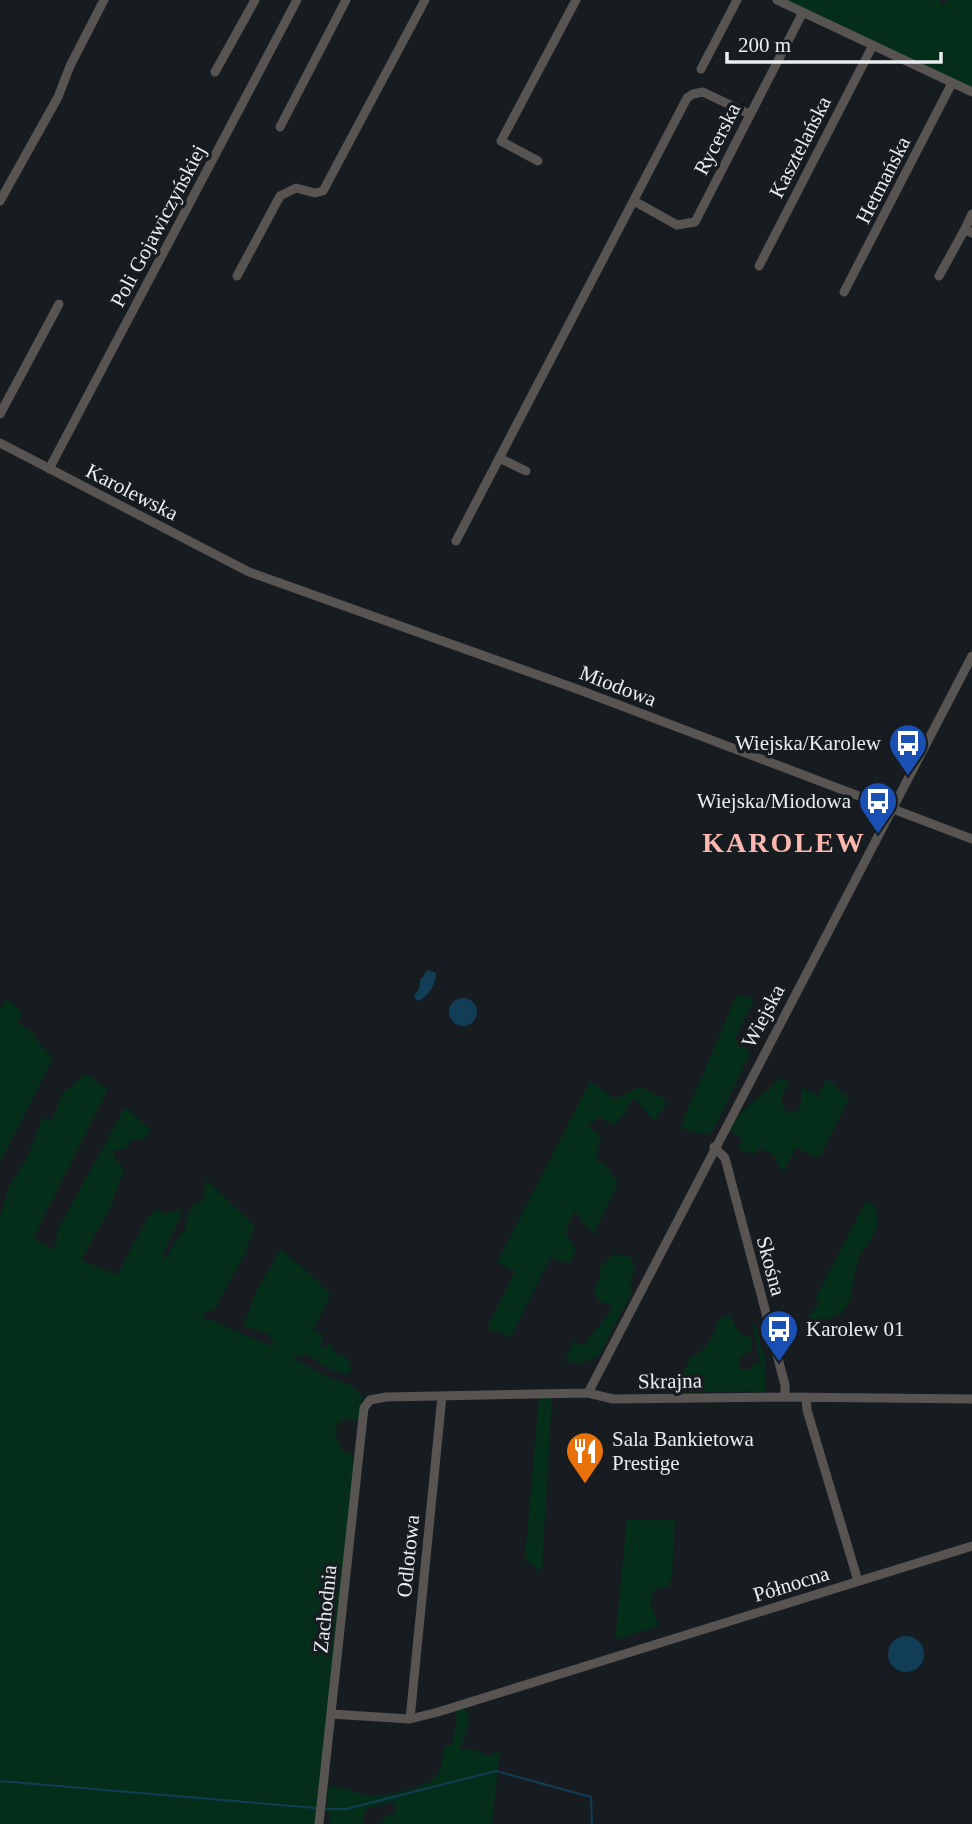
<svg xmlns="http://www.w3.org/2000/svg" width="972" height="1824" viewBox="0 0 972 1824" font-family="Georgia,serif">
	<rect width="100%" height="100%" fill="#171c20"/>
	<path fill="#042e19" d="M786 0H940L943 5 947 0H972V87Z
		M737 994 754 999 735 1039 750 1052 716 1125 708 1135 680 1128Z
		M6 999 23 1013 18 1023 34 1033 37 1041 53 1059 0 1162V1009Z
		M86 1074 108 1089 33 1238 54 1250 59 1227 125 1107 151 1130 142 1140H131L126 1149H114V1157L124 1171 109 1210 81 1260 117 1275 148 1217 158 1209 165 1214 171 1211 183 1210 161 1259C173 1254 174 1237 186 1230L185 1222 193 1205 201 1201 204 1196 205 1181H207L255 1226 245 1254 214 1310 205 1312 203 1317 271 1346 273 1342 268 1334 243 1326 257 1290 281 1249 331 1293 313 1332 321 1333 323 1338 319 1346 325 1347 332 1343 334 1352 347 1357 352 1369 347 1375C331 1370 319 1365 306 1353L302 1357 295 1356 294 1359 331 1378 351 1385 364 1398 360 1404 359 1422 346 1418 337 1423 336 1438 343 1452 352 1453 354 1464 315 1824H0V1217L9 1187 28 1157 42 1118 52 1120 63 1093Z
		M780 1078 789 1082 781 1099 785 1111 795 1112 800 1107 802 1088 819 1096 827 1078 849 1099 822 1153 816 1157 796 1147 784 1170 779 1166 773 1154 760 1148 754 1154 739 1149 742 1139 730 1131C740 1106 764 1097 780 1078Z
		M590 1082 615 1099 640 1087 665 1099 666 1104 654 1121 635 1099 631 1100 626 1111 615 1125 599 1117 588 1126 600 1137 596 1160 604 1164 618 1183 594 1234 574 1211 565 1233 576 1248 570 1263 550 1258 511 1337 487 1328 515 1272 497 1262Z
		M866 1201 876 1207C876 1214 878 1223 876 1229 873 1240 862 1248 859 1258 846 1293 862 1316 813 1321L807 1316 819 1305 816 1297Z
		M614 1254 630 1257 635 1267 630 1283 632 1292 600 1354C588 1363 579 1365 565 1361L574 1341 584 1346C592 1330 606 1323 612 1306L598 1300 593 1289 599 1280 600 1267Z
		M730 1314 739 1334 752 1337V1351L740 1357V1369H749L754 1364 761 1365 752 1324 756 1326 762 1352 765 1353V1391L674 1393 691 1357C708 1351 713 1334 720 1318Z
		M539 1398H552L542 1569H536L525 1559Z
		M627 1520H675L672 1576 669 1586 655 1589 650 1601 658 1626 615 1640Z
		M463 1707 470 1715 465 1737 459 1748 479 1751 487 1756 500 1751 492 1824H380L385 1816 396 1813 393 1801 368 1808 363 1816V1824H329L330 1812 326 1811 329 1786C343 1787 354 1792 366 1795 379 1798 425 1788 435 1778 442 1770 443 1758 444 1747L452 1745 457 1718 453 1709Z"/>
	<path fill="#113d56" d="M427 970 436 973C436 984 428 998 417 1001L414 995 419 989 421 978 423 977Z
		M449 1012a14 14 0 1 1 28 0a14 14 0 1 1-28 0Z
		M888 1654a18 18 0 1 1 36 0a18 18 0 1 1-36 0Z"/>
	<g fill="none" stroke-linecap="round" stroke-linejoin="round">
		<path stroke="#113d56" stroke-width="2" d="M0 1781 316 1808
			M326 1809H346L496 1771 591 1797 592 1824"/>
		<path stroke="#575452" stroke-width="9" d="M777 0 972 92
			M701 69 737 0
			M215 72 255 0
			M280 127 346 0
			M538 161 501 141 576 0
			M0 201 58 97 70 66 104 0
			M634 201 677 225 695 222 803 12
			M972 214 965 229 972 233
			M759 266 873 45
			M237 276 280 196 296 188 315 193 323 191 425 0
			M939 276 965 229
			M844 292 952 83
			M0 414 59 304
			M0 443 249 572 577 689 972 839
			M499 458 526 471
			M49 469 297 0
			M456 541 687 98 693 94 703 92 749 114
			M714 1147 725 1158 785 1385V1397
			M588 1393 972 656
			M806 1397 807 1410 858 1581
			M331 1714 410 1719 438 1712 972 1546
			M410 1719 442 1396
			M319 1824 362 1426 364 1408 370 1400 386 1397 588 1393 613 1399 785 1397 972 1399"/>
	</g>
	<defs>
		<symbol id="bus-pin" viewBox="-11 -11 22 30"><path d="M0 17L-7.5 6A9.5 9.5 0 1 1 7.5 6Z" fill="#1a4fb4" stroke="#171c20"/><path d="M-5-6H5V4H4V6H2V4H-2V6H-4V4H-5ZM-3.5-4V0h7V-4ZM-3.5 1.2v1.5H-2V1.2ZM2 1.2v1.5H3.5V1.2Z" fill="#fff"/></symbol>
		<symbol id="restaurant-pin" viewBox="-11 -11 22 30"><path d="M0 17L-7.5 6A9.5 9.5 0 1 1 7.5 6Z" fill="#e8710a" stroke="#171c20"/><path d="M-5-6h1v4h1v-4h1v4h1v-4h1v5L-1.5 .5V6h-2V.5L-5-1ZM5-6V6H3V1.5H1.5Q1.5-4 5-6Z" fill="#fff"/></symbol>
	</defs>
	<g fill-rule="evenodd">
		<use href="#bus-pin" x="886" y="721" width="44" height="60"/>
		<use href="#bus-pin" x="856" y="779" width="44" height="60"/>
		<use href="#bus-pin" x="757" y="1307" width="44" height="60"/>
		<use href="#restaurant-pin" x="563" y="1429" width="44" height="60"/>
	</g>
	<g text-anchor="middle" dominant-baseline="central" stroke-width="7" stroke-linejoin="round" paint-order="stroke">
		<g font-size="21" fill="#eaeef1" stroke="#171c20">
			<text transform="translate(717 139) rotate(-63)">Rycerska</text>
			<text transform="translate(800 147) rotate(-63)">Kasztelańska</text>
			<text transform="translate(883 180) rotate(-63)">Hetmańska</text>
			<text transform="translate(158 226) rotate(-62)">Poli Gojawiczyńskiej</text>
			<text transform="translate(132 492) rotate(27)">Karolewska</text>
			<text transform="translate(618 686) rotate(21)">Miodowa</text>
			<text transform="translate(763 1016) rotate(-62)">Wiejska</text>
			<text transform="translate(771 1266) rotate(75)">Skośna</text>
			<text transform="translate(670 1381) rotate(-1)">Skrajna</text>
			<text transform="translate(408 1556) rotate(-84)">Odlotowa</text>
			<text transform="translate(791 1584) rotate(-17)">Północna</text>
			<text transform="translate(325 1609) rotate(-84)">Zachodnia</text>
		</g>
		<g font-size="21" fill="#eaeef1" stroke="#171c20" text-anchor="end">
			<text x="881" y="743">Wiejska/Karolew</text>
			<text x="851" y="801">Wiejska/Miodowa</text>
			<text x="806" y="1329" text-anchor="start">Karolew 01</text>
			<text x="612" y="1439" text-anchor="start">Sala Bankietowa<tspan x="612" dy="24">Prestige</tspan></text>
		</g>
		<g font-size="28" font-weight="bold" letter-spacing="2" fill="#fcb8af" stroke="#171c20">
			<text x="784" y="842">KAROLEW</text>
		</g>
	</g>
	<path d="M727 52v10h214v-10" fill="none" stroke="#eaeef1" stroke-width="3.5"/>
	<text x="738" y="52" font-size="21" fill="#eaeef1" stroke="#171c20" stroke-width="5" paint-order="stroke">200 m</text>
</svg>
